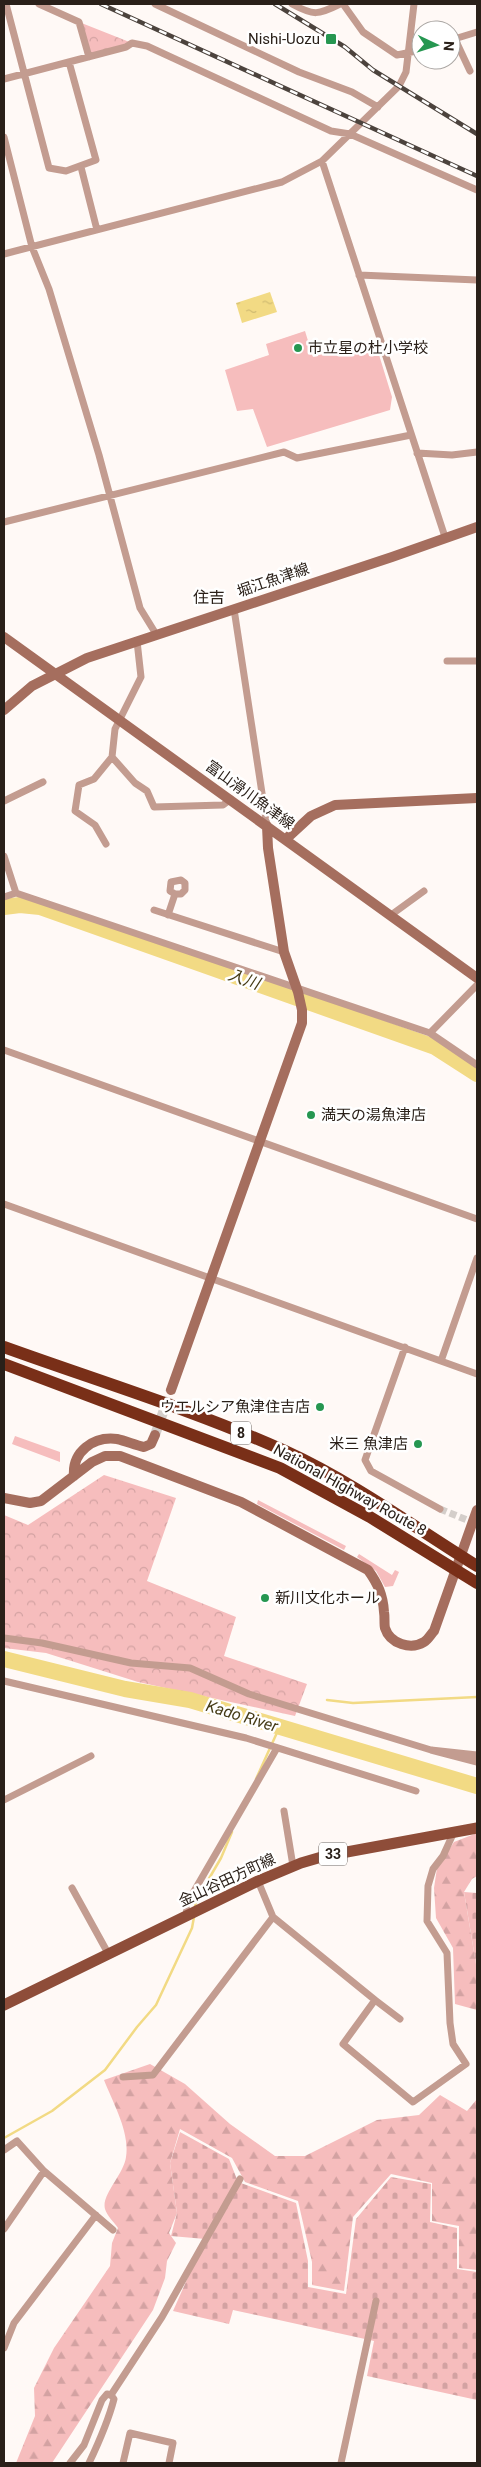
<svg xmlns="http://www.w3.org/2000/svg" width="481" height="2467" viewBox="0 0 481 2467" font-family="Roboto,'Noto Sans JP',sans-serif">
	<defs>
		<pattern id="forest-firs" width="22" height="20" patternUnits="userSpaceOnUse" patternTransform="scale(1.25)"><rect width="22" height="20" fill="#f6bdbd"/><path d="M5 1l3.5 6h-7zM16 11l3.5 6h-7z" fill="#d3a2a2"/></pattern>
		<pattern id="cemetery-stones" width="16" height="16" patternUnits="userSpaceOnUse" patternTransform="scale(1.25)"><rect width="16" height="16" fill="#f6bdbd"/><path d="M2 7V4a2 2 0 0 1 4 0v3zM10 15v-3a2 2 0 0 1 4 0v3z" fill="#d3a2a2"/></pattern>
		<pattern id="park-crowns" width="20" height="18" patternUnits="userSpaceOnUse" patternTransform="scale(1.25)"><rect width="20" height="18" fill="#f6bdbd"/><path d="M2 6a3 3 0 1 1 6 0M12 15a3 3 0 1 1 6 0" fill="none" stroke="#d3a2a2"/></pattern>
		<pattern id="water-ripples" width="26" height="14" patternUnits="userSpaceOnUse" patternTransform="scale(1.25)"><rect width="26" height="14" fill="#f2da84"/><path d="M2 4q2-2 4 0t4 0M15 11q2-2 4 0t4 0" fill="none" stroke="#d0bb71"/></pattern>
	</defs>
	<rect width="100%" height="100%" fill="#fff9f6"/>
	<path fill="#f6bdbd" d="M305 331 313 357 360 341 376 345 392 397 390 410 267 447 253 409 237 411 225 370 269 355 266 344Z
		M15 1436 60 1452V1462L12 1444Z
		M258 1500 346 1546 344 1550 257 1504Z
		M359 1554 392 1575 395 1570 399 1572 393 1586 385 1587 376 1571 357 1557Z"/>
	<path fill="url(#forest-firs)" d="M477 1833V1876L472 1879 464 1892 477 1970V2010L455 2004 453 1948 436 1918 434 1888 437 1868 454 1842Z
		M150 2064 185 2084 230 2124 275 2156H305L377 2120 419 2115 440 2095 467 2111 477 2099V2270L459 2268V2226L432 2221V2183L391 2174 353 2217 344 2291 312 2285V2262L298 2201 245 2182 232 2158 180 2129 170 2163 177 2213 169 2233 176 2243 167 2261 165 2278 153 2310 52 2463H16L35 2416 34 2388 54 2348 110 2266 112 2243 118 2228C114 2222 107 2216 105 2209 101 2195 124 2174 126 2157 130 2132 113 2103 104 2080Z"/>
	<path fill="url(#cemetery-stones)" d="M464 1892 477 1893V1970Z
		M180 2132 229 2159 238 2182 296 2203 308 2261V2287L346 2294 356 2219 391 2177 431 2184 430 2222 457 2228V2269L477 2272V2400L367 2376 374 2341 233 2310 229 2324 173 2311 205 2239 171 2236 177 2213 170 2163Z"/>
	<path fill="url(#park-crowns)" d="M79 22 132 43 89 57Z
		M104 1475 176 1498 147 1581 236 1617 224 1656 307 1684 295 1716 138 1682 46 1653 4 1648V1515L28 1525Z"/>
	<path fill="url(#water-ripples)" d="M270 292 277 312 242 323 236 303Z"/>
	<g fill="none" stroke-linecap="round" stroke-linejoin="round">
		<path stroke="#f2da84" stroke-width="2.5" d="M327 1700 353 1703 477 1697
			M256 1779 280 1726
			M195 1907 196 1901 221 1858 232 1832
			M4 2138 52 2111 105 2070 137 2027 156 2005 192 1928 194 1917"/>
		<path stroke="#f2da84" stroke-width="16" d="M4 907 20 905 40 907 435 1047 477 1074
			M4 1659 125 1689 190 1700 477 1786"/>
		<path stroke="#d4ceca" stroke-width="7" stroke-dasharray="7 3.5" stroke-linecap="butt" d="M440 1509 477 1524"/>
		<path stroke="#d4ceca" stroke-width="10" stroke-dasharray="10 5" stroke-linecap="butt" d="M155 1435 171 1390"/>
		<path stroke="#c39c90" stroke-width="7" d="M6 4 49 168 66 171 96 160 69 62
			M39 4 79 22 89 57
			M155 4 299 72 352 92 378 107
			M292 4C314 16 318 15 340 4
			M343 4 363 32 397 55 421 50
			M455 39 470 71
			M451 40 477 32
			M4 79 126 47 132 43 147 46 331 131 350 134 477 190
			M4 137 32 247 49 289 99 455 140 608 156 634
			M322 161 445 537
			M81 167 97 230
			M4 254 282 182 322 161 399 86 406 72 414 4
			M359 275 477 280
			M417 453 452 455 477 452
			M4 522 284 452 297 458 411 435
			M234 609 267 826
			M137 641 141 677 115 729 112 757 135 783 147 791 154 807 223 805 231 799
			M447 661H477
			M4 801 43 782
			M106 844 95 825 75 811 79 785 94 779 112 757
			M4 856 16 893
			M4 897 16 893 430 1033 477 985
			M154 910 284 952
			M168 915 175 894H181L185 890V883L181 880 171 882 170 891 175 894
			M391 915 424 891
			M430 1033 477 1065
			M4 1050 477 1219
			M4 1204 477 1374
			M405 1347 365 1460 371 1471 440 1509
			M441 1361 477 1258
			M4 1638 42 1643 131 1663 190 1668 249 1694 431 1750
			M4 1681 246 1738 416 1791
			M477 1755 431 1750 477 1762
			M4 1800 91 1756
			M284 1811 293 1866
			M258 1881 273 1917 375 2000
			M72 1888 109 1955
			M187 1915 186 1905 277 1748
			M400 2019 375 2000 343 2044 413 2102 466 2064 453 2044 450 2023 447 1953 427 1921 428 1886 433 1869 443 1856 453 1834
			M123 2077 153 2075 273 1917
			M4 2150 17 2141 44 2171 4 2229
			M44 2171 113 2230
			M4 2348 14 2323 96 2215
			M70 2463 84 2445 102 2400 107 2394 111 2395 162 2317 240 2179
			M89 2463C99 2442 108 2422 114 2399L111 2395
			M123 2463 130 2433 173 2443 169 2463
			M341 2463 376 2301"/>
		<path stroke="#a56e5e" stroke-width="10" d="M4 637 477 978
			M4 710 32 686 87 658 392 557 477 527
			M286 839 311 816 335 805 477 798
			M171 1390 302 1023V1010L298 992 284 952 268 848 267 826
			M74 1476C72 1452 93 1436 117 1439 126 1441 135 1445 144 1447L151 1444 155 1435
			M4 1498 30 1503 41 1501 92 1462 105 1456H120L241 1502 368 1570C378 1584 383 1595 384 1612 385 1617 384 1624 385 1628 390 1644 411 1650 424 1642 428 1640 431 1634 434 1631L477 1510"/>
		<path stroke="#8e4d39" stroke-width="11" d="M4 2005 258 1881 301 1863 325 1856 477 1828"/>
		<path stroke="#792f18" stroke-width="12" d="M4 1347C98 1381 194 1410 285 1451 353 1482 414 1527 477 1566
			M4 1364 280 1468 370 1517 477 1583"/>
		<defs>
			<path id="rail" d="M101 4 477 176
				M275 4 345 47 373 70 477 134"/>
		</defs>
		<use href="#rail" stroke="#4c433d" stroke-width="4.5"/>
		<use href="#rail" stroke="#fff" stroke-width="2.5" stroke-dasharray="8" stroke-linecap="butt"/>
	</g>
	<g fill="#269751" stroke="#fff" stroke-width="2">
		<rect x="325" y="33" width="12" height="12" rx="2.5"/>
		<circle cx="298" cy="348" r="5"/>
		<circle cx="311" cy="1115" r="5"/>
		<circle cx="320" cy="1407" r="5"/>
		<circle cx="418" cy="1444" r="5"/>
		<circle cx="265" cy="1598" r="5"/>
	</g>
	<g text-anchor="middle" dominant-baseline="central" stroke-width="5" stroke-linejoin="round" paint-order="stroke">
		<g fill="#fff" stroke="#6a635e" stroke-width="1">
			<rect x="231" y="1421.5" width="20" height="23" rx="4"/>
			<rect x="319" y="1842.5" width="28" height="23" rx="4"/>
		</g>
		<g font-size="14" font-weight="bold" fill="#2a2019">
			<text x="241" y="1433">8</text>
			<text x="333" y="1854">33</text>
		</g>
		<g font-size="15" fill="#2a2019" stroke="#fff" text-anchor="end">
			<text x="320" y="39">Nishi-Uozu</text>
			<text x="308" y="348" text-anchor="start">市立星の杜小学校</text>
			<text x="321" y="1115" text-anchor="start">満天の湯魚津店</text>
			<text x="310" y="1407">ウエルシア魚津住吉店</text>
			<text x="408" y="1444">米三 魚津店</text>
			<text x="275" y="1598" text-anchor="start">新川文化ホール</text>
		</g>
		<g font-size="15" fill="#2a2019" stroke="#fff">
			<text transform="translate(273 580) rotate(-19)">堀江魚津線</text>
			<text transform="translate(250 795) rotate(36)">富山滑川魚津線</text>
			<text transform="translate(350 1490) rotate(29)">National Highway Route 8</text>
			<text transform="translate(227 1880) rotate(-25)">金山谷田方町線</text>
		</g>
		<g font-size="16" fill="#2a2019" stroke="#fff">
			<text x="209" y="597">住吉</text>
		</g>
		<g font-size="16" font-style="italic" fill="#453b16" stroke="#fff">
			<text transform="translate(244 979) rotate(19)">入川</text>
			<text transform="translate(242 1716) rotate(17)">Kado River</text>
		</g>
	</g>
	<rect width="481" height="2467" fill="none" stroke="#2a2019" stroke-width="10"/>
	<g transform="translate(436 45) rotate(94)"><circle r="24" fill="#ffffff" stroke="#aaa6a3"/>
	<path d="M0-4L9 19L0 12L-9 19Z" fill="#269751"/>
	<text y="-8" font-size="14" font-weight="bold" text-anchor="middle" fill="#2a2019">N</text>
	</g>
</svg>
